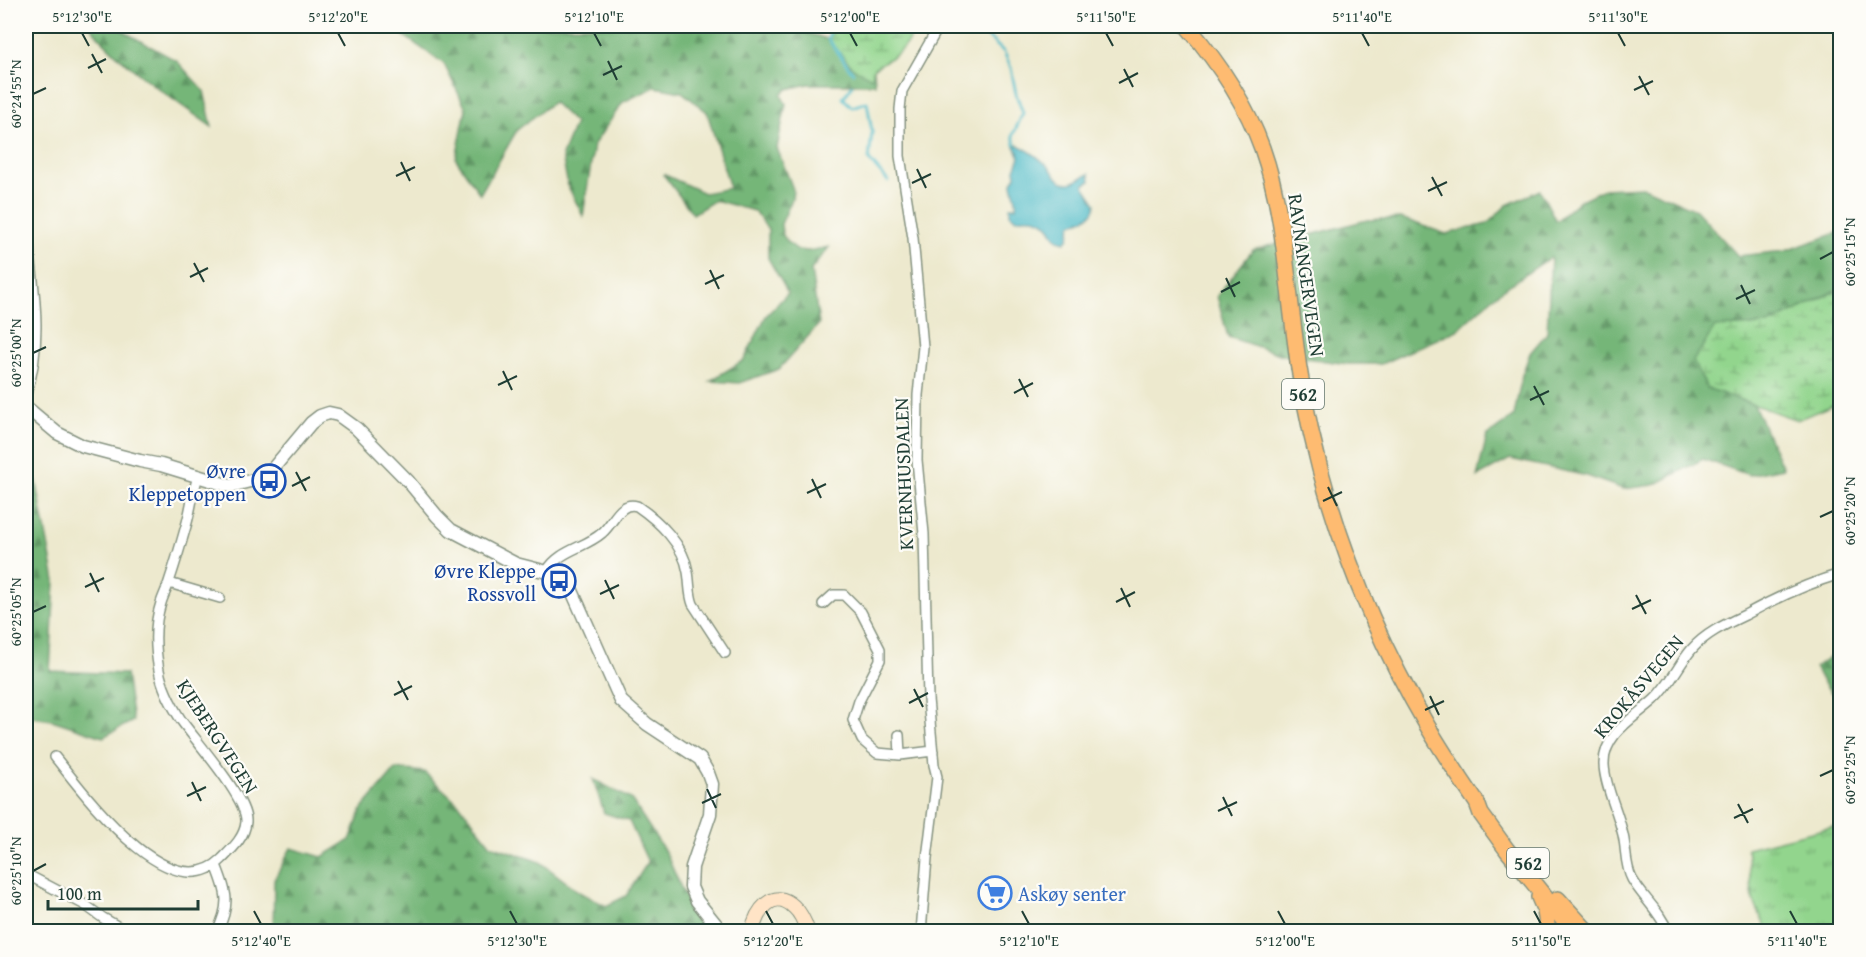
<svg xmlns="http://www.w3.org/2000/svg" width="1866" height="957" viewBox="0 0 1866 957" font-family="'Gentium Book Plus',serif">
	<defs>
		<pattern id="grass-tufts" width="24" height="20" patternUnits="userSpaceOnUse" patternTransform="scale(1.5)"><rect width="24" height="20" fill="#92d58d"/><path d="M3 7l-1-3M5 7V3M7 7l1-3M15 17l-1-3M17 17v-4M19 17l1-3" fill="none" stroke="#77ae74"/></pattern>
		<pattern id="forest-firs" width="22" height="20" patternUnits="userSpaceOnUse" patternTransform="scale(1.5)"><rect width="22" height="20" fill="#75b678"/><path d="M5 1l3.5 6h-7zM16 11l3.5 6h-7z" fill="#5f9563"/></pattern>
		<pattern id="wetland-marsh" width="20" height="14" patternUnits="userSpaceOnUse" patternTransform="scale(1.5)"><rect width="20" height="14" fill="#92d58d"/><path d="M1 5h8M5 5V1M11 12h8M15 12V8" fill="none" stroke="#77ae74"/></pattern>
	</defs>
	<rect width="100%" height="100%" fill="#fdfcf7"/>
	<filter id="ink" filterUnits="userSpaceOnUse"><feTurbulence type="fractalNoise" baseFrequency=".0167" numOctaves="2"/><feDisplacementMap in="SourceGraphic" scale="12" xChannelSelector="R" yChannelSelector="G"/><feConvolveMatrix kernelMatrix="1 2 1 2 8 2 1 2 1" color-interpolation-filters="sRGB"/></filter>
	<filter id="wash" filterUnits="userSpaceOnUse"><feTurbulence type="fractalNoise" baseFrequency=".008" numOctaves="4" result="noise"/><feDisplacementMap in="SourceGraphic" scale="24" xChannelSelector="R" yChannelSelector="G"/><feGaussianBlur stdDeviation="1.35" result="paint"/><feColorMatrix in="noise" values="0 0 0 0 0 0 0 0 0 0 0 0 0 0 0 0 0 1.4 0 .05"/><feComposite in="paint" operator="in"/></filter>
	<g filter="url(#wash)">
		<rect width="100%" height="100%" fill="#ede9ce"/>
		<path fill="url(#grass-tufts)" stroke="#588960" stroke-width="1.5" d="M1840 825V931H1768L1753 900 1747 848Z"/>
		<path fill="url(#forest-firs)" stroke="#4a7a56" stroke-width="1.5" d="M90 26H118L121 30 177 61 204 91 212 127C173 99 119 64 90 26Z
			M390 26H776L818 36 829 40 853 68 872 77 874 68 875 84H808L787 89 781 95 786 104 777 148 793 189 792 199 781 224 782 233 787 242 798 250 808 251 829 247 811 270 819 324 779 369 739 383 710 381 744 360 766 316 788 293 768 258V229L754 211 715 200 693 214 663 174 704 193 730 188 707 112 682 92 655 87 623 102 594 144 583 216 568 186 562 155 575 123 553 102 517 130 480 194 456 159 466 109 444 64Z
			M1644 187 1696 210 1738 256 1785 251 1840 232V288L1768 325 1715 327 1707 388 1754 405 1783 468 1749 475 1703 459 1654 485 1623 489 1587 476 1510 459 1477 477 1487 436 1514 416 1522 375 1530 353 1547 333 1551 257 1498 293 1457 330 1381 364H1348L1283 355 1228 337 1217 296 1253 250 1367 220 1401 218 1446 234 1487 224 1507 205 1540 190 1556 221 1579 201 1604 189Z
			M36 480 55 581 50 671 126 674 133 721 103 737 52 720 26 716V487Z
			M1840 650V703L1823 682 1815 667Z
			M396 769 424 772 460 805 491 845 540 862 578 891 606 906 626 896 648 862 629 821 604 813 593 779 631 799 666 853 695 920 717 931 273 932 274 880 291 848 322 857 350 840 362 809Z"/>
		<path fill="url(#wetland-marsh)" stroke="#588960" stroke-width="1.5" d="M829 26H916L907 43 897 54 874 68 872 78 853 68 829 40Z
			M1840 292V402L1797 420 1707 388 1693 361 1715 327 1768 325 1831 293Z"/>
		<path fill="#4cb9c6" stroke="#367b7d" stroke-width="1.5" d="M1015 144C1027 148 1038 157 1047 165 1054 171 1056 182 1068 183 1075 184 1082 176 1089 174L1090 181 1085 184 1084 186 1096 204C1094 218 1082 218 1071 225L1069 238 1065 242 1058 240C1054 236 1053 232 1049 227 1042 217 1027 217 1016 219L1010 214V207H1016C1018 199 1012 190 1012 182L1016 176 1015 169 1020 157 1015 146Z"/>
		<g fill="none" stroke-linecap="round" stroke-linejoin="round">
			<path stroke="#4cb9c6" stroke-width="3" d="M831 26 828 39 853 73
				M976 26 1004 52 1011 68 1016 94 1023 113 1013 135 1015 144
				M852 86 843 98 852 107 867 102 872 132 869 160 888 181"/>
		</g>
	</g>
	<g filter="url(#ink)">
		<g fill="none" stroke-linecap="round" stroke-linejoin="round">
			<defs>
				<path id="minor" d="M26 220C32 276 45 340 26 394
					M547 571C559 550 585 548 602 533 614 523 619 501 637 506 659 521 684 545 688 572 690 583 689 594 693 604L725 653
					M169 583 220 598
					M823 604 833 595H844L861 612 880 649V660L859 701 853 720 862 740 877 753 900 755 933 751
					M899 735 900 755
					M55 757C84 793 169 911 222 859 232 849 245 837 246 822 248 799 195 740 181 720 172 706 162 687 159 670 155 649 154 624 161 603 163 596 167 589 169 582 175 564 181 544 186 526 191 510 192 493 198 477
					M216 865C227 892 231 904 217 932
					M26 874 85 905 103 918 127 932
					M921 932 927 858 937 777 934 765 928 699 924 534 917 460 918 395 923 347 913 238 900 156V109L902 91 939 26
					M1668 932C1660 911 1643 898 1632 879 1624 864 1627 847 1622 831 1617 809 1605 787 1604 765 1603 734 1634 718 1654 700 1670 686 1678 665 1692 649 1706 633 1726 624 1745 615 1776 598 1806 584 1840 574"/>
				<path id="tertiary" d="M26 407 57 433 83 446 140 461 161 465 230 486 258 479 270 472 311 423 320 416 329 413 338 415 356 428 408 481 437 516 451 530 516 564 559 575 569 584 621 701 647 724 700 759 708 773 712 784 710 814 692 867 691 887 697 901 722 932"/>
				<path id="secondary" d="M752 932C756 912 773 886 794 907 801 913 805 923 808 932"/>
				<path id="primary" d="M1187 26C1218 62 1246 103 1262 148 1283 207 1286 270 1294 331 1299 377 1308 423 1320 469 1344 559 1381 647 1428 727 1443 753 1460 778 1477 803L1481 814 1507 850 1573 932
					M1539 897 1545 911 1548 932
					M1558 899 1588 932"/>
			</defs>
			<use href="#minor" stroke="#869381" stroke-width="12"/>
			<use href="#tertiary" stroke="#869381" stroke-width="15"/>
			<use href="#secondary" stroke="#869381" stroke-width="16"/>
			<use href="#primary" stroke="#869381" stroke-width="18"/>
			<use href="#minor" stroke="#fff" stroke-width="9"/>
			<use href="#tertiary" stroke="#fff" stroke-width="12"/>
			<use href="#secondary" stroke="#ffe4c6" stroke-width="14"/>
			<use href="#primary" stroke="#febb71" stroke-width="15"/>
		</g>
	</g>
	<path fill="none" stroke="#1f3d34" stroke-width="2" d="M82 33 89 46M338 33 345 46M594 33 601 46M850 33 857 46M1106 33 1113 46M1362 33 1369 46M1618 33 1625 46M92 54 102 73M608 61 617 80M88 68 106 59M1124 69 1133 87M603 75 622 66M1639 76 1649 95M1119 83 1138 73M1634 90 1653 81M33 94 46 88M401 162 410 181M917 169 926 188M396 176 415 167M1432 177 1442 196M912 183 931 174M1428 191 1447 182M1820 259 1833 252M194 263 204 282M710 270 719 289M190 277 208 268M1226 278 1235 297M705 284 724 275M1741 285 1750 304M1221 292 1240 282M1736 299 1755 290M33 353 46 347M503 371 512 390M1019 379 1028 397M498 385 517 376M1534 386 1544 405M1014 393 1033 383M1530 400 1549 391M296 472 306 491M812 479 821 498M292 486 310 477M1328 487 1337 506M807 493 826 484M1323 501 1342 492M1820 517 1833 511M90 573 99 592M605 580 614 599M85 587 104 578M1121 588 1130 607M600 594 619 585M1636 595 1646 614M1116 602 1135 592M1632 609 1651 600M33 612 46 606M398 681 408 700M914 689 923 707M394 695 412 686M1430 696 1439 715M909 703 928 693M1425 710 1444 701M1820 776 1833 770M192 782 201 801M707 789 716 808M187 796 206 787M1223 797 1232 816M702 803 721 794M1738 804 1748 823M1218 811 1237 802M1734 818 1753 809M33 871 46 864M254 911 261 924M510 911 517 924M766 911 773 924M1022 911 1029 924M1278 911 1285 924M1534 911 1541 924M1790 911 1797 924"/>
	<defs>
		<symbol id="bus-ring" viewBox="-11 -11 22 22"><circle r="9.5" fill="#fdfcf7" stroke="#1a4fb4" stroke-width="1.5"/><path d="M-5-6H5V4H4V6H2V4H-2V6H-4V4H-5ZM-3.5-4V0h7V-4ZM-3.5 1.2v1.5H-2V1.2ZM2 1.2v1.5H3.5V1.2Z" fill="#1a4fb4"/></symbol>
		<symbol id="supermarket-ring" viewBox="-11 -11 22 22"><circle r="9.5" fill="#fdfcf7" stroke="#3f7fe0" stroke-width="1.5"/><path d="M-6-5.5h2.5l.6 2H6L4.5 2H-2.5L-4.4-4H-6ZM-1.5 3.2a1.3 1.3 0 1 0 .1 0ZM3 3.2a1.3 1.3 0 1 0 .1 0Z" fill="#3f7fe0"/></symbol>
	</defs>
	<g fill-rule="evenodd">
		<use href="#bus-ring" x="250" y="462" width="38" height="38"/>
		<use href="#bus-ring" x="540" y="562" width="38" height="38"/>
		<use href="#supermarket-ring" x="976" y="874" width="38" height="38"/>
	</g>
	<g text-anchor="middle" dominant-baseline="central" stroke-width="4.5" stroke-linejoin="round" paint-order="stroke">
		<g fill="#fdfcf7" stroke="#62766e" stroke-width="1.5">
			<rect x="1282" y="379" width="42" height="30" rx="4.5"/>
			<rect x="1507" y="848" width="42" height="30" rx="4.5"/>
		</g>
		<g font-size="18" font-weight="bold" fill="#1f3d34">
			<text x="1303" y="394">562</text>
			<text x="1528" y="863">562</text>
		</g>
		<g font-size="20" fill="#1f3d34" stroke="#fdfcf7">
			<text transform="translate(1307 275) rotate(82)">RAVNANGERVEGEN</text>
			<text transform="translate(903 474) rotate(-92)">KVERNHUSDALEN</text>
			<text transform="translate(1638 686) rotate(-50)">KROKÅSVEGEN</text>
			<text transform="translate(218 736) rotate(57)">KJEBERGVEGEN</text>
		</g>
		<g font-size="20" fill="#164399" stroke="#fdfcf7" text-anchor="end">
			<text x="246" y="470">Øvre<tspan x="246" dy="23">Kleppetoppen</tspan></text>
			<text x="536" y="570">Øvre Kleppe<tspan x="536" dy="23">Rossvoll</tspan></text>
		</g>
		<g font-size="20" fill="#366cbe" stroke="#fdfcf7" text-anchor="start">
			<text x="1018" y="893">Askøy senter</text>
		</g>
	</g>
	<rect width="1866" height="957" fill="none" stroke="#fdfcf7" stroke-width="66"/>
	<path d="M48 900v9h150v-9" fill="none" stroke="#1f3d34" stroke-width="3"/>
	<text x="57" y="900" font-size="18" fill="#1f3d34" stroke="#fdfcf7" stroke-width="4.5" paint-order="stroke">100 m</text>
	<rect x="33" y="33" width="1800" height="891" fill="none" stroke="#1f3d34" stroke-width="2"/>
	<g font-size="15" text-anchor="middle" fill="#1f3d34">
		<text x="82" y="22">5°12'30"E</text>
		<text x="338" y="22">5°12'20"E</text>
		<text x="594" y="22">5°12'10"E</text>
		<text x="850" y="22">5°12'00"E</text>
		<text x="1106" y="22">5°11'50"E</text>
		<text x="1362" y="22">5°11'40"E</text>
		<text x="1618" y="22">5°11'30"E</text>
		<text transform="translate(16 94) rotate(-90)" y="5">60°24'55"N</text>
		<text transform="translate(1850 252) rotate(-90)" y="5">60°25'15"N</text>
		<text transform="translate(16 353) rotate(-90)" y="5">60°25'00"N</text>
		<text transform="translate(1850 511) rotate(-90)" y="5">60°25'20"N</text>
		<text transform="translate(16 612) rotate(-90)" y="5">60°25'05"N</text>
		<text transform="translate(1850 770) rotate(-90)" y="5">60°25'25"N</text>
		<text transform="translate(16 871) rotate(-90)" y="5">60°25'10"N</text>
		<text x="261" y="946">5°12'40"E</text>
		<text x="517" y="946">5°12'30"E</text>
		<text x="773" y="946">5°12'20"E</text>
		<text x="1029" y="946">5°12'10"E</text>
		<text x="1285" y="946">5°12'00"E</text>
		<text x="1541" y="946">5°11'50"E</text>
		<text x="1797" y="946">5°11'40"E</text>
	</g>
</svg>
